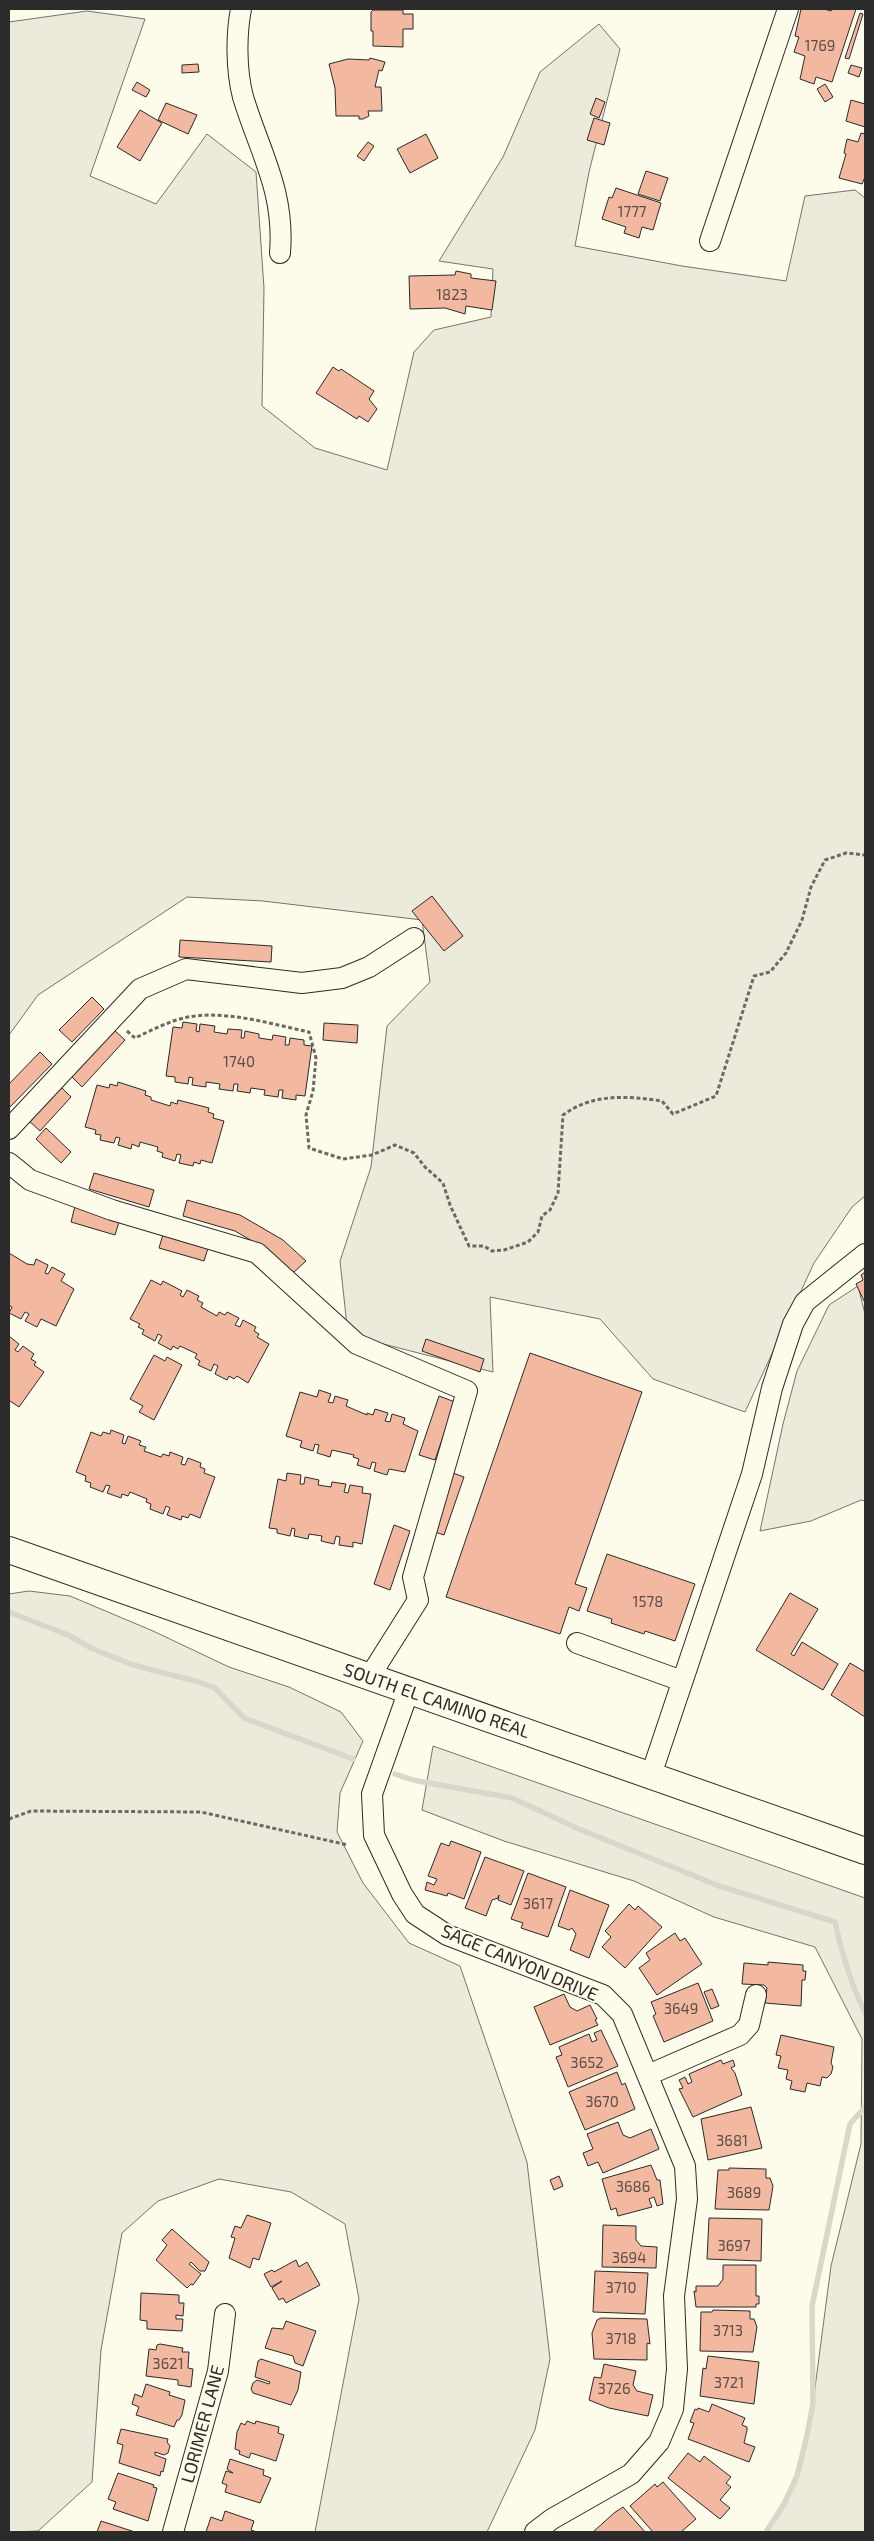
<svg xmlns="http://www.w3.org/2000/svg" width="874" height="2541" viewBox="0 0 874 2541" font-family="'Exo 2',sans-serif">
	<rect width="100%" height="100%" fill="#fdfbea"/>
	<path fill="#ecebdb" stroke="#74746e" d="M87 11 145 19 90 176 156 204 207 134 256 172 264 288 262 406 315 448 387 470 414 352 434 330 491 317 493 269 439 261 503 157 540 72 599 24 620 49 589 172 575 246 682 266 786 281 805 196 855 190 865 198V1196L852 1207 814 1263 745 1412 653 1379 600 1319 490 1297 493 1372 348 1335 340 1261 371 1167 387 1026 430 982 422 920 263 901 187 897 38 995 9 1035V22Z
		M858 1286 865 1314V1501L861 1500 811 1521 760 1531 783 1424 797 1371 829 1305Z
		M29 1591 70 1596 153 1631 229 1667 289 1687 341 1712 363 1741 340 1793 337 1832 363 1883 409 1943 460 1966 527 2162 550 2359 535 2430 487 2532H315L359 2299 345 2224 291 2192 219 2179 158 2201 122 2233 101 2350 92 2482 38 2531 9 2532V1594Z
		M433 1746 865 1898V2532H766L784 2504 797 2476 813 2403 831 2266 861 2144 862 2039 815 1947 714 1917 634 1881 504 1841 422 1810Z"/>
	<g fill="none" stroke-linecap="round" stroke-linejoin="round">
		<path stroke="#d8d7c9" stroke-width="5.5" d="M9 1612 68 1635 93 1649 133 1665 199 1682 215 1688 244 1718 353 1759
			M395 1774 413 1780 512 1798 579 1829 719 1886 835 1922C842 1954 851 1984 865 2013
			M766 2532 784 2504 797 2476 807 2436 813 2403 812 2306 850 2124 865 2107"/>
	</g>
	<path fill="#f2b8a0" stroke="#2b2b2b" d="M801 9H824L831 11 832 9H856L832 82 816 77 814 84 800 79 805 56 794 52 799 37 795 36Z
		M373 10H403V14H413V29H403V47L373 46V31H371V12Z
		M860 13 863 14 849 59 845 58Z
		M370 58 385 62 382 71 379 70 375 87H381L382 111H368L369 116 363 119H359V116H336L335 88 329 64 348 59 369 60Z
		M198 64 199 72 182 73V65Z
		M851 65 862 68 859 77 848 73Z
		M137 82 150 90 146 97 132 90Z
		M825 84 833 97 825 102 817 89Z
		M596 98 605 102 599 118 590 114Z
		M851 100 865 104V127L846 121Z
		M166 103 197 115 188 134 158 120Z
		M140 110 162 123 140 161 117 147Z
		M594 118 610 123 604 145 587 140Z
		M861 133 865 134V177L862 184 839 178 846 154 844 153 847 139 858 142Z
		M426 134 438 158 410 173 397 149Z
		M368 142 374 146 364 161 357 156Z
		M646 171 668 178 660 201 638 194Z
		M616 188 661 203 653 230 642 227 639 238 624 233 626 227 602 219 609 197 612 198Z
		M456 271 471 274V278L496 281 492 310 466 306 465 314 445 308 410 309 409 276 455 275Z
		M333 367 339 371 341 369 374 391 369 399 377 409 368 422 359 416 357 419 316 393Z
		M432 896 463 936 444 951 412 911Z
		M180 940 272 946 271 962 179 957Z
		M92 997 104 1009 72 1042 59 1030Z
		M183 1022 197 1024 196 1031 199 1032 200 1024 215 1026 214 1032 227 1034 228 1029 242 1030 241 1038H244L245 1031 259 1034V1038L272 1040 273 1035 286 1037 285 1045H289L290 1038 304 1040V1045L312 1046 305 1096 296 1095V1100L282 1098 283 1090H279L278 1097 264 1095 265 1090 251 1088 250 1093 237 1091 238 1084H234L233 1091 219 1089 220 1084 206 1082V1087L192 1085 193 1078 189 1077 188 1084 175 1082V1077L166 1076 173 1027 182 1028Z
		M324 1023 358 1025 357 1043 323 1040Z
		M113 1029 125 1040 82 1087 70 1075Z
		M40 1052 52 1064 9 1108V1084Z
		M118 1082 146 1091 145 1095 151 1097V1100L170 1106 171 1102 177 1104 178 1100 209 1108 208 1112 214 1114 213 1118 224 1121 212 1163 201 1160 200 1164 194 1162 193 1166 179 1163 181 1155 177 1154 175 1161 162 1157 163 1153 157 1151 158 1147 140 1142 139 1147 132 1144 131 1149 118 1145 120 1138 116 1137 114 1143 100 1140 101 1135 95 1134 96 1130 85 1127 97 1085 109 1088 110 1084 117 1086Z
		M59 1085 71 1097 40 1131 27 1119Z
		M46 1128 71 1152 61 1163 36 1139Z
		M94 1173 154 1190 149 1207 89 1189Z
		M187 1200 240 1215 283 1240 306 1261 293 1273 271 1252 235 1231 183 1216Z
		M75 1206 120 1219 115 1235 71 1222Z
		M164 1231 209 1245 204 1261 159 1248Z
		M9 1253 27 1264 34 1265 36 1259 48 1265 45 1273 48 1274 52 1267 65 1274 61 1281 74 1289 56 1326 41 1319 37 1327 25 1321 29 1314 25 1312 21 1319 9 1313 12 1307 9 1305Z
		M865 1272V1303L856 1284 863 1280 861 1275Z
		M151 1280 161 1285 163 1281 182 1291 180 1295 183 1297 187 1290 199 1296 197 1300 203 1303 201 1307 217 1316 219 1312 225 1315 227 1312 239 1318 235 1325 240 1327 243 1320 256 1327 254 1331 259 1334 257 1337 269 1344 248 1383 237 1376 234 1379 229 1376 227 1380 215 1374 218 1366 214 1364 211 1371 198 1365 200 1361 195 1358 197 1354 180 1346 178 1349 173 1346 171 1350 158 1343 162 1336 158 1334 155 1341 142 1334 144 1330 138 1327 140 1324 130 1319Z
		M9 1336 19 1344 15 1350 18 1352 23 1346 34 1354 31 1359 36 1362 34 1365 44 1372 19 1407 10 1401 9 1402Z
		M426 1339 484 1359 480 1372 422 1351Z
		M530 1353 642 1392 575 1584 587 1588 579 1611 569 1607 560 1634 446 1597Z
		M154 1355 165 1361 167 1357 182 1365 154 1420 139 1412 143 1406 130 1399Z
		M319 1390 331 1394 328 1402 333 1403 335 1396 348 1400 346 1406 367 1415V1413L373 1415 375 1409 388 1413 385 1421 390 1422 392 1414 405 1418 403 1424 418 1431 405 1472 389 1469 387 1475 374 1471 376 1463 372 1462 370 1469 357 1465 359 1459 353 1457 354 1455 332 1450 330 1457 317 1453 319 1445 315 1444 313 1451 300 1447 302 1441 286 1436 300 1392 317 1397Z
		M439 1396 455 1402 435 1460 419 1455Z
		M111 1430 124 1435 122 1443 125 1444 128 1436 141 1441 139 1445 146 1447 144 1451 161 1457 163 1454 169 1456 170 1452 183 1457 181 1464 185 1465 188 1458 201 1463 200 1467 205 1469 204 1473 215 1477 200 1518 190 1514 188 1518 182 1516 181 1520 167 1515 170 1508 166 1506 163 1514 150 1509 151 1504 146 1502 147 1499 130 1492 128 1496 122 1494 121 1498 107 1493 110 1486 106 1485 103 1492 90 1487 91 1483 85 1481 86 1476 76 1472 91 1432 101 1436 103 1432 110 1434Z
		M287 1473 301 1475 300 1484H304L305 1477 319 1480 318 1485 331 1487 332 1482 346 1484 344 1492 348 1493 350 1485 363 1487 362 1493 371 1494 362 1544 353 1542V1547L339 1545 340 1537 336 1536 334 1544 321 1541 322 1536 309 1534 308 1539 294 1536 295 1529 292 1528 290 1536 277 1533V1529L269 1528 278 1479 286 1481Z
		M453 1473 464 1477 444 1535 432 1531Z
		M394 1525 410 1531 390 1590 374 1584Z
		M607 1554 695 1584 675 1641 645 1631 644 1634 611 1623 612 1619 587 1611Z
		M790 1593 818 1609 791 1654 794 1656 802 1642 838 1664 823 1690 756 1650Z
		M850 1663 865 1672V1717L831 1695Z
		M451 1841 481 1852 464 1899 448 1893 447 1896 425 1890 427 1882 434 1885 437 1879 428 1876 441 1843 449 1846Z
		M485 1857 524 1871 511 1905 498 1900 499 1895 498 1898 492 1900 486 1916 465 1908Z
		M528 1873 566 1887 548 1937 521 1928 523 1923 511 1919Z
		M570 1890 609 1905 589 1958 570 1950 576 1934 572 1928 569 1930 558 1926Z
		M629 1904 635 1910 638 1906 662 1927 625 1968 602 1947 611 1937 605 1931Z
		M675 1933 680 1941 685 1938 702 1964 657 1995 639 1968 650 1960 646 1953Z
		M768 1962 803 1965V1971H806L805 1980H802L801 2006 765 2003 767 1988 764 1985 742 1984 744 1963 768 1965Z
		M698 1983 713 2021 664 2042 653 2016 656 2014 651 2002Z
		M712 1989 719 2006 711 2009 704 1992Z
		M564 1994 570 2007 577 2011 590 2005 597 2019 595 2020 598 2025 550 2045 534 2007Z
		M601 2030 618 2066 568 2087 556 2057 562 2055 559 2047 589 2034 592 2042 597 2040 594 2033Z
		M781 2035 834 2047 831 2063 833 2067 831 2074 827 2078 822 2077 820 2086 807 2083 805 2092 790 2089 792 2081 786 2079 788 2070 778 2068 781 2056 776 2055Z
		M721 2060 723 2064 733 2060 735 2066 731 2068 735 2073 742 2095 693 2117 679 2089 683 2088 679 2080 685 2077 688 2084 692 2082 689 2074Z
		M617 2072 622 2085 625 2083 635 2109 585 2130 569 2092Z
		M751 2107 762 2148 708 2160 701 2119Z
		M618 2122 623 2135 630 2138 651 2129 659 2149 603 2173 598 2162 588 2166 583 2153 593 2149 587 2134Z
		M651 2165 657 2180H660L663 2204 657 2206 654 2197 649 2199 652 2207 618 2216 616 2208 611 2210 602 2179Z
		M729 2168 766 2169V2178H770L773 2186 769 2210 715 2209 718 2170H729Z
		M559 2176 563 2186 554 2190 550 2180Z
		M247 2215 271 2223 259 2260 253 2258 250 2268 229 2258 235 2238 231 2237 235 2226 241 2228Z
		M709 2218 762 2219 761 2261 707 2259Z
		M603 2225 636 2226V2240L641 2246 657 2247 656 2268 602 2267Z
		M172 2229 209 2262 205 2271H200L191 2262 189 2264 201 2274 193 2285 191 2284 187 2288 156 2260 167 2245 162 2240Z
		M296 2260 299 2267 307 2262 320 2285 286 2303 283 2298 279 2300 272 2288 282 2281 271 2287 264 2274 272 2270 274 2272Z
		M723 2265H756V2296H759V2304H756V2307H696L694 2291 696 2292V2286H718L723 2279Z
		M595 2271 648 2273 645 2314 593 2312Z
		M141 2293 179 2295V2303H184L183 2316 176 2315V2319H183L182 2331 147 2329V2321L140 2320Z
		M713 2310 750 2311V2319H754L757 2327 753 2352 700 2351 701 2312H712Z
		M601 2318 647 2319 650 2344 647 2343V2360L594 2359 592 2333 597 2320Z
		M286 2321 316 2331 303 2366 295 2363 293 2356 265 2348 272 2328 283 2329Z
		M160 2344 183 2348 182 2352H189L188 2368 193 2369 191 2387 178 2385V2380L146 2376 149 2349 156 2350 157 2345Z
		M708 2356 759 2362 754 2404 700 2396 703 2368 706 2369Z
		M261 2359 301 2372 298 2390 291 2405 253 2393 251 2389 253 2383 257 2380 269 2384 270 2382 255 2377 258 2361Z
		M604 2364 636 2371 633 2385 637 2391 653 2395 648 2416 609 2408 589 2400 594 2377 601 2378Z
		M146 2384 170 2392 169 2395 185 2400 182 2415 179 2420H177L174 2427 136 2415 139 2407 132 2404 135 2394 142 2397Z
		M712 2404 745 2418 742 2425 747 2427V2430L744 2443 755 2447 749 2462 688 2439 694 2423 690 2422 695 2409 697 2410 698 2408 709 2412Z
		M247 2421 255 2424 256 2421 279 2427 278 2433 284 2435 276 2461 251 2453 249 2458 239 2454 240 2451 235 2449 237 2432 241 2423 245 2425Z
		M121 2429 168 2439 167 2442 170 2446 168 2453 164 2455 155 2452V2455L166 2459 163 2472 161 2471 160 2476 119 2463 123 2445 117 2443Z
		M688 2453 700 2462 704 2456 731 2477 726 2483 731 2487 720 2500 730 2508 720 2519 668 2478Z
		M230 2459 264 2470 263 2475 271 2478 260 2503 225 2492 227 2485 222 2483 226 2471 233 2473 227 2469Z
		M118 2473 154 2485 153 2487 157 2488 148 2521 113 2509 116 2502 108 2499Z
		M663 2482 696 2519 681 2532H653L630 2506 655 2484 657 2487Z
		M623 2507 645 2532H593L614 2513Z
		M225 2511 254 2521 251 2530 257 2532H206L211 2517 222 2521Z
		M101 2521 135 2532H97Z"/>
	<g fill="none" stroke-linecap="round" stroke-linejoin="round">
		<defs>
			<path id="minor" d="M241 9C236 35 236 70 243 97 260 153 285 191 280 253
				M710 241 788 9
				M9 1129 140 989 186 969 302 983 342 978 369 967 414 938
				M9 1163 30 1180 112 1210 257 1253 357 1344 467 1391 413 1577 418 1600 370 1676
				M577 1643 682 1681
				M409 1690 372 1794 374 1835 402 1894 415 1914 447 1935 603 1995 622 2014 685 2166 687 2199 674 2296 677 2369 673 2409 659 2442 631 2474 552 2519 535 2532
				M651 1775 752 1474 772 1388 793 1324 805 1302 865 1254
				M648 2075 740 2035 749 2025 756 1995
				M173 2532 218 2371 225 2314"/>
			<path id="major" d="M9 1550 865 1851"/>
		</defs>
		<use href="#minor" stroke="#2b2b2b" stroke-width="22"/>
		<use href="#major" stroke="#2b2b2b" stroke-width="28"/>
		<path stroke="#6a6964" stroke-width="3" stroke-dasharray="4 2.5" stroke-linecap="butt" d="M127 1031 135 1038C152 1030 169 1021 188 1017 227 1010 271 1024 309 1032L316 1058 313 1091 306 1115 309 1148 343 1159 372 1155 395 1145 414 1153 425 1167 443 1183 450 1205 469 1246H484L492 1251 504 1250 528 1242 538 1232 542 1216 550 1210 558 1193 563 1115C593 1093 627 1096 662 1101L673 1114 716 1096 754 976 770 972 786 953 802 920 811 887 825 860 846 853 865 855
			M9 1819 31 1811 201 1812 348 1845"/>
		<use href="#minor" stroke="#fdfbea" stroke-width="20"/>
		<use href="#major" stroke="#fdfbea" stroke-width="26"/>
	</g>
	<g text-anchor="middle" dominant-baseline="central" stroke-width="4" stroke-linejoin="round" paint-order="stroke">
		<g font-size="15" fill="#5d4e48">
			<text x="820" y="45">1769</text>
			<text x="632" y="211">1777</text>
			<text x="452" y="294">1823</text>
			<text x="239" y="1061">1740</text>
			<text x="648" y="1601">1578</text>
			<text x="538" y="1903">3617</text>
			<text x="681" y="2008">3649</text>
			<text x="587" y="2062">3652</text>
			<text x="602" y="2101">3670</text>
			<text x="732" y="2140">3681</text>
			<text x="633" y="2186">3686</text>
			<text x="744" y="2192">3689</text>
			<text x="734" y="2245">3697</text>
			<text x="629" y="2257">3694</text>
			<text x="621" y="2287">3710</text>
			<text x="728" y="2330">3713</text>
			<text x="621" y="2338">3718</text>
			<text x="168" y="2363">3621</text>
			<text x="729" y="2382">3721</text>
			<text x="614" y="2388">3726</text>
		</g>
		<g font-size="18" fill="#2b2b2b" stroke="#fdfbea">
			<text transform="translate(437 1700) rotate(19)">SOUTH EL CAMINO REAL</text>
			<text transform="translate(520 1962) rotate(23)">SAGE CANYON DRIVE</text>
			<text transform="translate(202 2424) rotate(-75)">LORIMER LANE</text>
		</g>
	</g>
	<rect width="874" height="2541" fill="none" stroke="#2b2b2b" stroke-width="20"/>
</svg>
